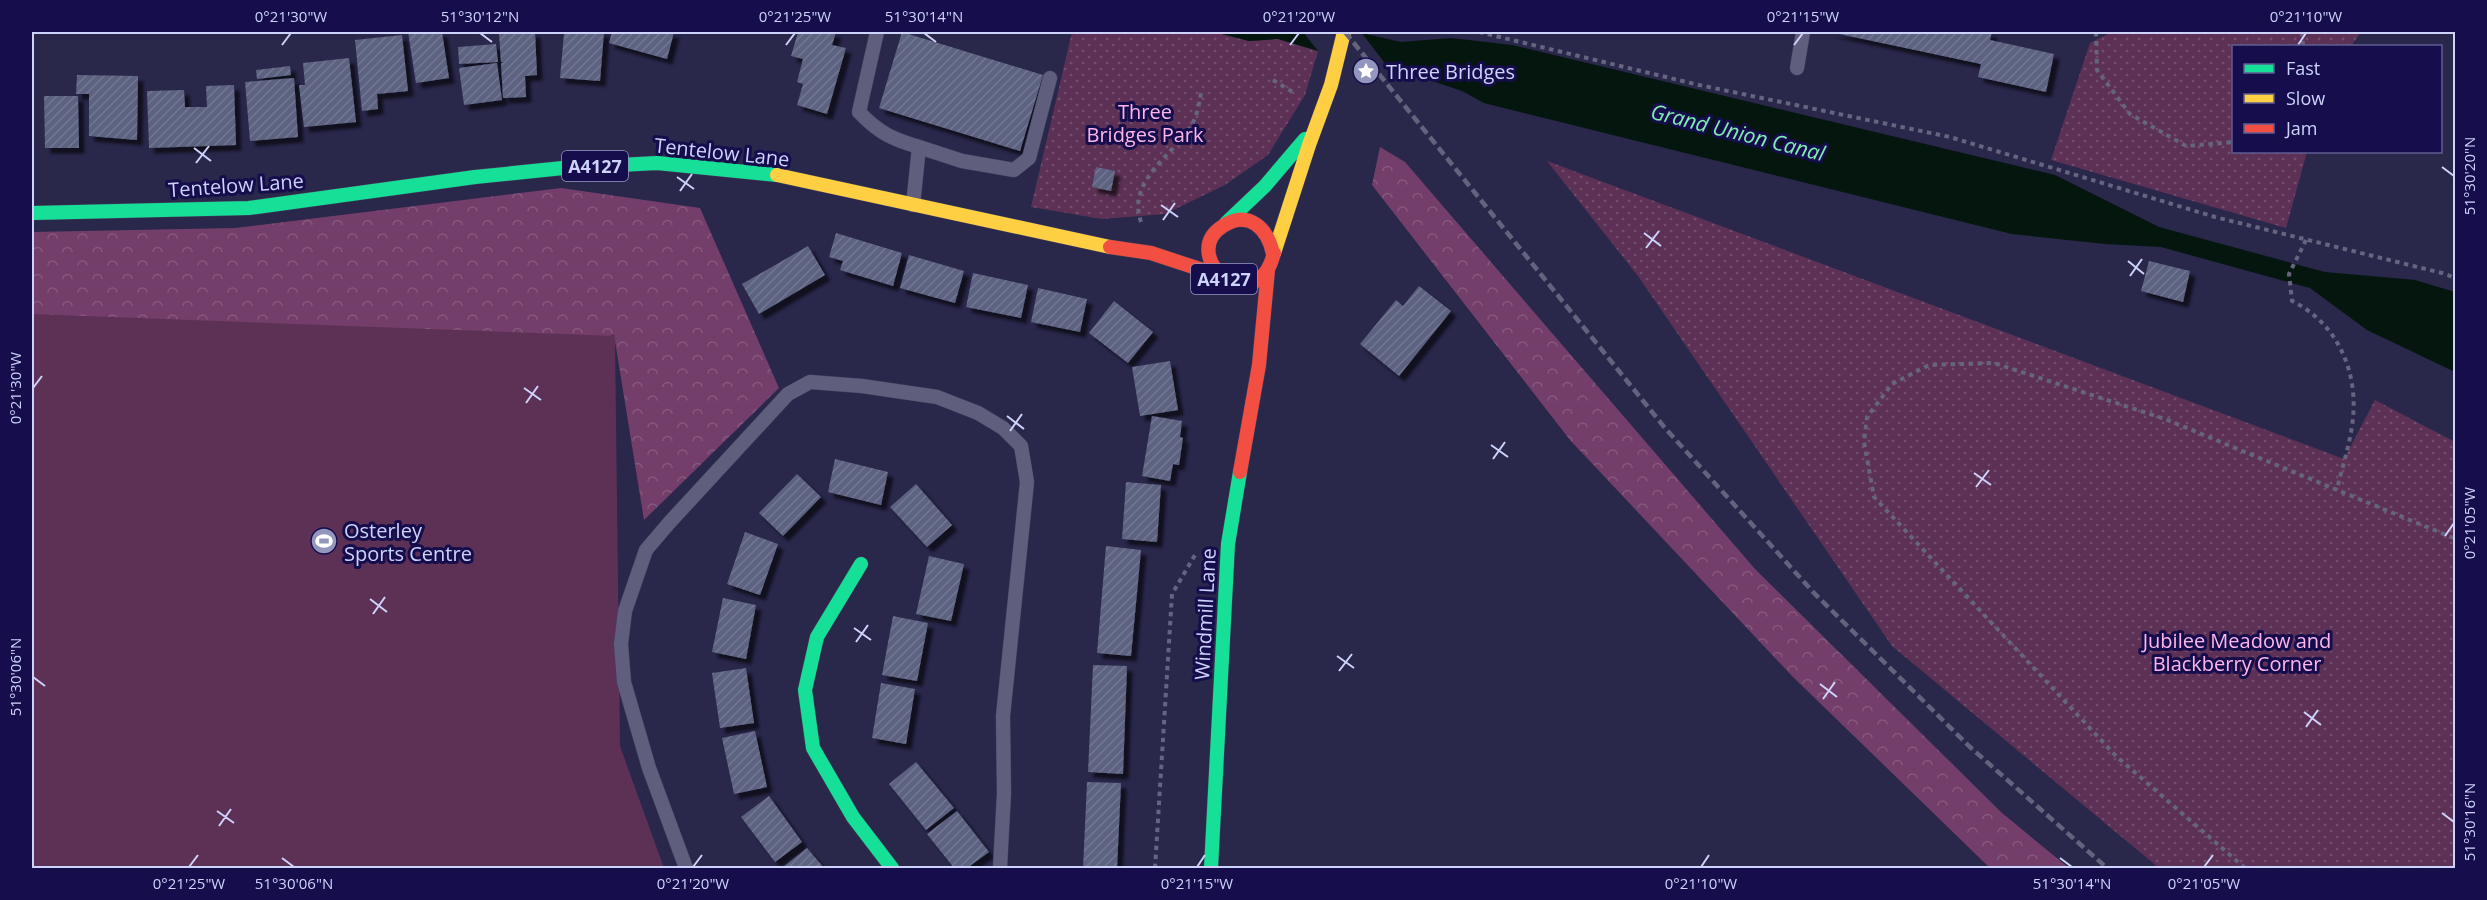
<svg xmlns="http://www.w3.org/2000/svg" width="2487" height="900" viewBox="0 0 2487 900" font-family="'Open Sans',sans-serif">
	<defs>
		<pattern id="grass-dots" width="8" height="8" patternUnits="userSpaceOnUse" patternTransform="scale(1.5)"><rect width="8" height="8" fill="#5d3155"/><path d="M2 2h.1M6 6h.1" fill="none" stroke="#734e6e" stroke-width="1.8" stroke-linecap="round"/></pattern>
		<pattern id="forest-crowns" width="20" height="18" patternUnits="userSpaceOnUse" patternTransform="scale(1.5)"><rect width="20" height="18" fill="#733e69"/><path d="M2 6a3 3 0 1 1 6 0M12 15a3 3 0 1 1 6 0" fill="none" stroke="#86597f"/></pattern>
		<pattern id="building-hatch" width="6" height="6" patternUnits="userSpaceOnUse" patternTransform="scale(1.5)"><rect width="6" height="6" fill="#5b627f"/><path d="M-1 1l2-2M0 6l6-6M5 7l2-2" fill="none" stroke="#717892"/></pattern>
		<filter id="shadow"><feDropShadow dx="5.5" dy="5.5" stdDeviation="1.5" flood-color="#0009"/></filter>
	</defs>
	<rect width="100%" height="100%" fill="#29274a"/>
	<path fill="url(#grass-dots)" d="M1072 32H1214L1249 41 1278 39 1318 51 1305 95 1268 155 1225 185 1165 214 1102 219 1031 207Z
		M2112 32H2361L2351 46H2234V152H2307L2286 228 2051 160 2090 43Z
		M1547 161 2344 459 2375 400 2455 442V868H2159L1892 646 1638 276Z"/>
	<path fill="url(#forest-crowns)" d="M1380 147 1405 162 1755 569 2002 813 2069 868H1990L1792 676 1570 440 1372 185Z
		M561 188 700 208 779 388 644 520 614 335 440 383 32 433V232L235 228Z"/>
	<path fill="#5d3155" d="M32 314 615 336 620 746 664 868H32Z"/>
	<path fill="#04160e" d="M1214 32H1357L1401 42 1451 38 1512 45 2055 175 2159 227 2325 272 2415 280 2455 292V372L2367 330 2310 288 2161 247 2105 244 2012 234 1484 103 1462 91 1387 66 1318 51 1278 39 1249 41Z"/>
	<path fill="#29274a" d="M1303 32H1361L1387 66 1321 54V52L1318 51Z"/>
	<path fill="url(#building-hatch)" filter="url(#shadow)" d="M408 32H442L449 78 416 83Z
		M535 32 537 75 525 76 526 97 503 98 501 63 504 62H501L499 34Z
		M573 32H604L600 81 560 78 564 33 573 34Z
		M612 32H674L667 59 609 43Z
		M798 32H836L832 45 846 48 827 114 797 105 803 84 797 82 803 59 791 56Z
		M902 32 1043 75 1020 151 879 108Z
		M1830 32H1992L1990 40 2054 54 2046 92 1978 77 1981 64Z
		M402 35 408 91 377 94 378 109 362 111 355 40Z
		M496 44 498 62 459 64 458 47Z
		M349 58 356 122 304 127 299 85H305L303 63Z
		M497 63 502 100 464 105 459 68Z
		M290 66 291 75 257 79 256 70Z
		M77 75 138 76 137 140 89 136V94H76Z
		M294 78 298 137 250 141 245 82Z
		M234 85 236 145 149 148 147 91 184 90 185 107H207L206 86Z
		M44 96H78L79 148H45Z
		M1096 167 1115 171 1111 191 1092 187Z
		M836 233 902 253 893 286 840 270 843 261 829 257Z
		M808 246 825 275 759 314 742 284Z
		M909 255 964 271 955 303 900 288Z
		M2149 261 2190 271 2183 302 2141 291Z
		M973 273 1028 285 1021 318 966 307Z
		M1419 286 1451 311 1399 376 1360 344 1396 300 1403 306Z
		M1038 288 1087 299 1080 332 1031 322Z
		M1114 301 1153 332 1128 363 1089 333Z
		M1170 361 1178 410 1140 416 1132 367Z
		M1152 416 1182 421 1180 437 1183 438 1179 465 1173 464 1170 481 1142 476Z
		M835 459 888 472 881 505 828 492Z
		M797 474 821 497 783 536 759 513Z
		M1126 482 1161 485 1157 542 1122 539Z
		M916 484 952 525 927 547 890 507Z
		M745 532 778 544 760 595 727 584Z
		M1106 546 1141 550 1131 656 1097 653Z
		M929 556 964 564 951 621 916 614Z
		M723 598 756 605 746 659 712 652Z
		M893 616 928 623 917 681 882 675Z
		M1093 665 1127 666 1123 774 1088 772Z
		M746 668 754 723 720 728 712 673Z
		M881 683 915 689 906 744 872 738Z
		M755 731 767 787 734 794 722 738Z
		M916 762 954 808 926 830 889 784Z
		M1087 782 1121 783 1117 868H1083Z
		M769 796 802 842 775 862 741 817Z
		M957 811 989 852 967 868H954L927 834Z
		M807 848 824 868H782Z"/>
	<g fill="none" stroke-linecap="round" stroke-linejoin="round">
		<defs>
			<path id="lane" d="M877 32 859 112C879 133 892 139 919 147L913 205
				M1797 68 1803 32
				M919 147 962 161 1014 170 1029 158 1050 78
				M686 868 649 768 624 682 621 644 625 611 646 550 669 523 788 394 810 382 862 386 937 397 978 413 1003 428 1021 446 1027 482 1003 716 1004 793 1000 868"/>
			<path id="fast" d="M32 213 249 208 475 177 563 168 657 163 777 175
				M1226 223 1265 186 1305 139
				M861 564 817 637 805 690 813 748 853 817 892 868
				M1211 868 1228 544 1240 472"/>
			<path id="slow" d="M777 175 1110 247
				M1274 253 1309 145 1331 85 1344 32"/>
			<path id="jam" d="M1110 247 1151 253 1218 275
				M1273 254C1268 229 1249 209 1223 226 1176 256 1256 324 1274 253
				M1240 472 1259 365 1268 270"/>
		</defs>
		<use href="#lane" stroke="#42415e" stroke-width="15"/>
		<use href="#fast" stroke="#42415e" stroke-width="15"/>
		<use href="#slow" stroke="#42415e" stroke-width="15"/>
		<use href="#jam" stroke="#42415e" stroke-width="15"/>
		<path stroke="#656580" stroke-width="4" stroke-dasharray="4.5 4.5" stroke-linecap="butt" d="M1479 32 1699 85 1950 137 2215 217 2446 274 2456 279
			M2096 32 2097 70 2130 114 2186 146 2234 142
			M2302 32 2303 46
			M1273 80 1296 94
			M1141 222C1126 179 1176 154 1192 124 1198 114 1199 103 1201 93
			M2306 240 2289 274 2292 301C2339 324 2360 375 2352 426 2349 447 2342 468 2337 489
			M1155 868 1172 594 1195 555
			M2245 868 2116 756 1874 497 1864 442 1867 417 1892 384 1929 365 1994 363 2165 419 2456 539"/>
		<use href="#lane" stroke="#5f5e7d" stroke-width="14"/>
		<use href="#fast" stroke="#16e098" stroke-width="14"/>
		<use href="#slow" stroke="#ffcf43" stroke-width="14"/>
		<use href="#jam" stroke="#f24e42" stroke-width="14"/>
		<path stroke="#63637e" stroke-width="4.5" stroke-dasharray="9 4.5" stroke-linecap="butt" d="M1345 32 1665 428 1814 593 1970 747 2107 868"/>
	</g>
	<path fill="none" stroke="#cdd3fb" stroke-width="2" d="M480 33 492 42M924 33 936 42M282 45 291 33M786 45 795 33M1290 45 1299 33M1794 45 1803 33M2298 45 2306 33M194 148 211 161M196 163 209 146M2442 167 2454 176M677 177 694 189M680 191 692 174M1161 205 1178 217M1163 220 1175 203M1644 233 1661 246M1646 248 1659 231M2128 261 2144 274M2130 276 2142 259M33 388 42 376M524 388 541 400M526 403 538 386M1007 416 1024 429M1010 431 1022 414M1491 445 1508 457M1493 459 1505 442M1974 473 1991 485M1976 487 1989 470M2445 536 2454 523M370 599 387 612M373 614 385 597M854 628 871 640M856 642 868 625M1337 656 1354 668M1339 671 1352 654M33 677 45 686M1820 684 1837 697M1823 699 1835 682M2304 712 2321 725M2306 727 2318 710M217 811 234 823M2442 813 2454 822M219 826 231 809M282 858 294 867M2060 858 2072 867M189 867 198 855M693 867 702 855M1197 867 1205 855M1701 867 1709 855M2204 867 2213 855"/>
	<defs>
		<symbol id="sight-disc" viewBox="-11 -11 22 22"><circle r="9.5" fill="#9497bd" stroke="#150d4c"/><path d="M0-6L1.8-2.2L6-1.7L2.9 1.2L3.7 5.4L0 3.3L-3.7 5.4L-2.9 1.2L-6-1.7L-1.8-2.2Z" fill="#fff"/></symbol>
		<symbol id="stadium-disc" viewBox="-11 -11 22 22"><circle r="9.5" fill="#9497bd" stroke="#150d4c"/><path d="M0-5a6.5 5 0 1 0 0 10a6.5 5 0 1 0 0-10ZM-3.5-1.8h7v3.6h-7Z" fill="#fff"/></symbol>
	</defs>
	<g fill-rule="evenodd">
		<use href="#sight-disc" x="1351" y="56" width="30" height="30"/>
		<use href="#stadium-disc" x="309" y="526" width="30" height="30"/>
	</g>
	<g text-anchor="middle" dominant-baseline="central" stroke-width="6" stroke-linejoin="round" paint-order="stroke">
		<g fill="#150d4c" stroke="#9698c6" stroke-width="1.5">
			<rect x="562" y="151" width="66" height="30" rx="4.5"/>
			<rect x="1191" y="264" width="66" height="30" rx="4.5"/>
		</g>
		<g font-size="18" font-weight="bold" fill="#cdd3fb">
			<text x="595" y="166">A4127</text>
			<text x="1224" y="279">A4127</text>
		</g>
		<g font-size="20" fill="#cdd3fb" stroke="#150d4c" text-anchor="start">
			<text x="1386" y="71">Three Bridges</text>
			<text x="344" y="530">Osterley<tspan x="344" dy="23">Sports Centre</tspan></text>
		</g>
		<g font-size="20" fill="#feb6e8" stroke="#150d4c">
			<text x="1145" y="111">Three<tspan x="1145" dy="23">Bridges Park</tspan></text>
			<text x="2237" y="640">Jubilee Meadow and<tspan x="2237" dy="23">Blackberry Corner</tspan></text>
		</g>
		<g font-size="20" fill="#cdd3fb" stroke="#150d4c">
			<text transform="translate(722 152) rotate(6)">Tentelow Lane</text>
			<text transform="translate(236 185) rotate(-4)">Tentelow Lane</text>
			<text transform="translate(1205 614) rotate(-87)">Windmill Lane</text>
		</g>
		<g font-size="21" font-style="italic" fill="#81edb2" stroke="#150d4c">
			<text transform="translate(1738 132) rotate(14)">Grand Union Canal</text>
		</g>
	</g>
	<rect width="2487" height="900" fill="none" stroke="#150d4c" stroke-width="66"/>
	<rect x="2232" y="45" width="210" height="108" fill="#150d4c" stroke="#5f5c92" stroke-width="1.5"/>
	<rect x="2244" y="64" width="30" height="9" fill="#16e098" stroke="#5f5c92" stroke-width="1.5"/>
	<text x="2286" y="75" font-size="18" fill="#cdd3fb">Fast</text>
	<rect x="2244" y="94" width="30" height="9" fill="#ffcf43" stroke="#5f5c92" stroke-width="1.5"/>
	<text x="2286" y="105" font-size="18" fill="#cdd3fb">Slow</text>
	<rect x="2244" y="124" width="30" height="9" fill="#f24e42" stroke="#5f5c92" stroke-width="1.5"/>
	<text x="2286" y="135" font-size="18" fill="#cdd3fb">Jam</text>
	<rect x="33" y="33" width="2421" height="834" fill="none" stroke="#cdd3fb" stroke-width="2"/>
	<g font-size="15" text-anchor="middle" fill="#cdd3fb">
		<text x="291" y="22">0°21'30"W</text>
		<text x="480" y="22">51°30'12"N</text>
		<text x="795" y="22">0°21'25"W</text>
		<text x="924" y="22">51°30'14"N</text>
		<text x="1299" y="22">0°21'20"W</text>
		<text x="1803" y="22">0°21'15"W</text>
		<text x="2306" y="22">0°21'10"W</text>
		<text transform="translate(2470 176) rotate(-90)" y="5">51°30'20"N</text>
		<text transform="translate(16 388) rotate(-90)" y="5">0°21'30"W</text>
		<text transform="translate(2470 523) rotate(-90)" y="5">0°21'05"W</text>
		<text transform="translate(16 677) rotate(-90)" y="5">51°30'06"N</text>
		<text transform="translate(2470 822) rotate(-90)" y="5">51°30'16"N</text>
		<text x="189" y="889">0°21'25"W</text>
		<text x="294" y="889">51°30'06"N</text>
		<text x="693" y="889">0°21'20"W</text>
		<text x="1197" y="889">0°21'15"W</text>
		<text x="1701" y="889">0°21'10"W</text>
		<text x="2072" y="889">51°30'14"N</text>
		<text x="2204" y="889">0°21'05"W</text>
	</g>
</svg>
